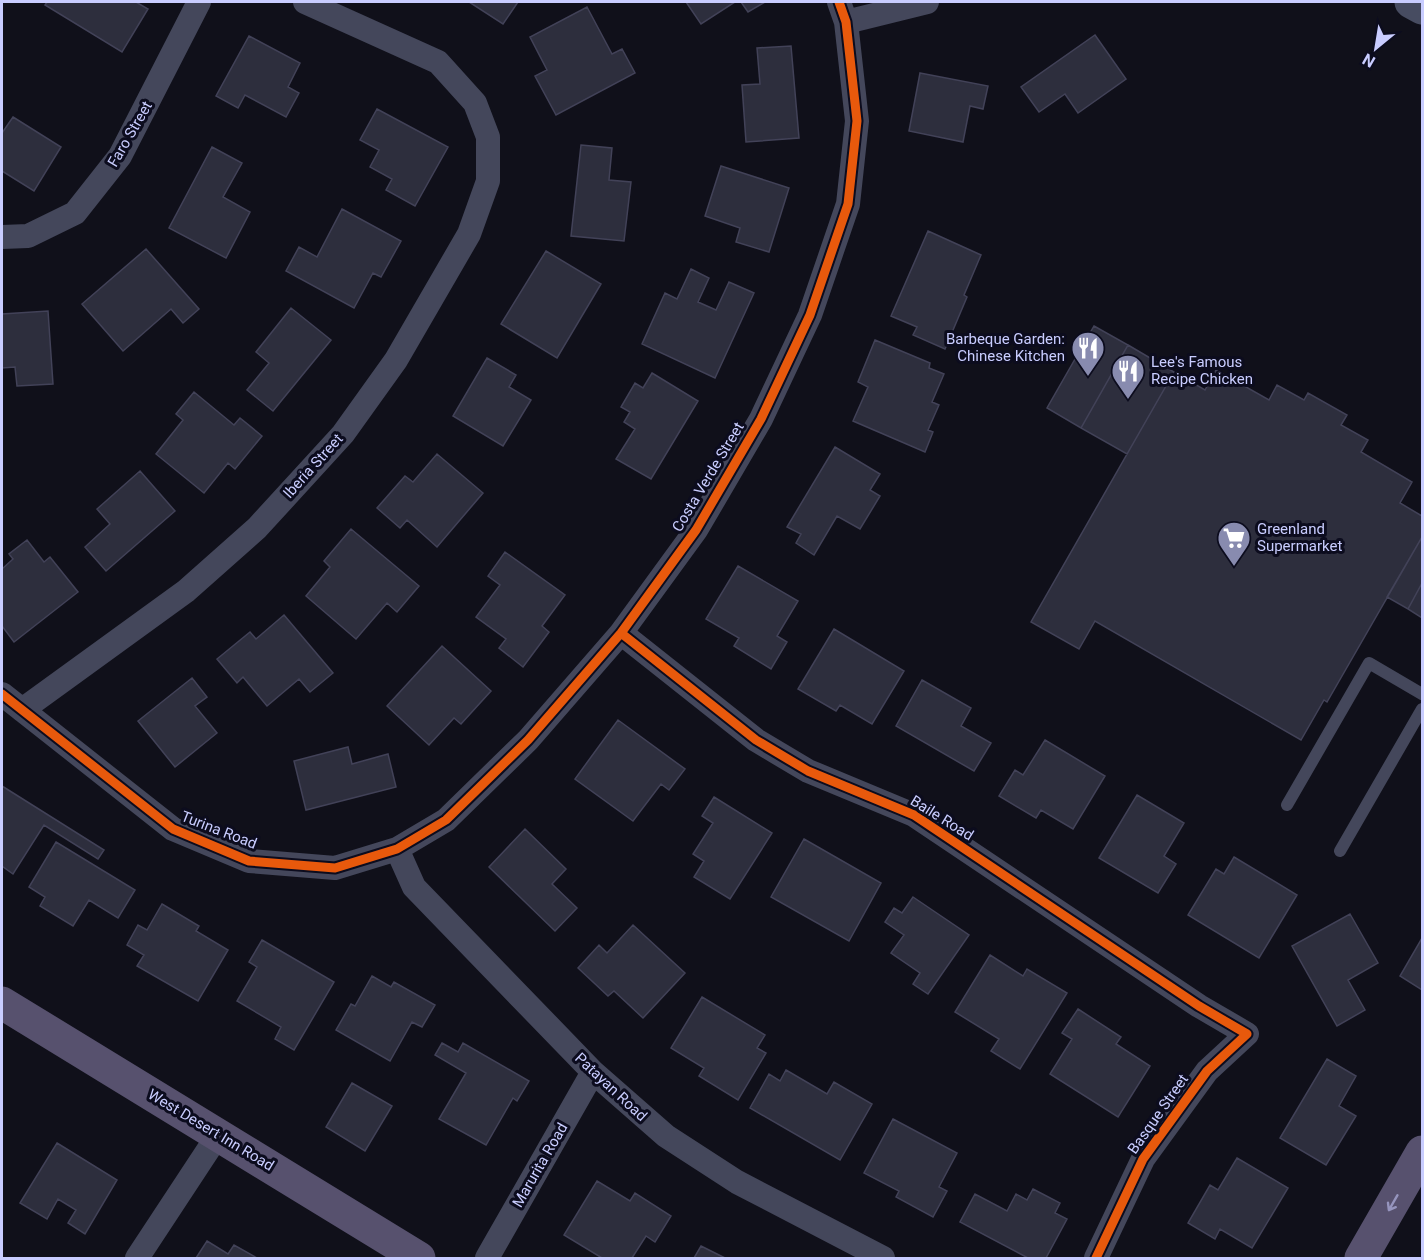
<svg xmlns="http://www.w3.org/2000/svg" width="1424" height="1260" viewBox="0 0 1424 1260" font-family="Roboto,sans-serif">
	<rect width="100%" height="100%" fill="#10101a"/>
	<path fill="#2d2e3d" stroke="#424258" stroke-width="1.5" d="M47 2H136L148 9 122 52 45 5Z
		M469 2H518L503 24Z
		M686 2H735L701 24Z
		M741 2H765L748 12Z
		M587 7 612 54 622 49 635 73 556 115 535 76 547 70 530 37Z
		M1095 35 1126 79 1078 113 1065 94 1039 112 1021 87Z
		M249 36 300 63 288 87 299 93 286 117 245 95 238 108 216 96Z
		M791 46 799 138 746 142 742 85 760 84 757 48Z
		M920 73 988 86 983 109 970 106 963 142 909 131Z
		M377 109 448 147 415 206 386 190 392 179 370 167 379 150 360 140Z
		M13 117 61 147 34 191 2 171V133Z
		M581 145 612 148 609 180 631 182 624 241 571 236Z
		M212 147 242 163 223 197 250 212 226 258 169 228Z
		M721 166 789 188 769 252 736 242 740 228 705 216Z
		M342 209 401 241 381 277 373 273 354 308 286 271 299 247 317 257Z
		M928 231 981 255 964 295 967 297 945 349 913 335 917 327 891 316Z
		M146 249 199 309 183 323 171 309 123 351 82 304Z
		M546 251 601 284 557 358 501 324Z
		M691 269 709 278 698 302 716 310 729 282 754 293 715 378 642 344 665 293 677 299Z
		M291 308 331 340 273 411 247 390 269 363 256 352Z
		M48 311 53 384 17 386 15 367 2 368V314Z
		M1094 326 1128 345 1081 428 1047 408Z
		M875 340 930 363 929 368 944 374 932 402 939 405 928 430 933 432 925 452 853 421 868 387 858 382Z
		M1128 345 1174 372 1127 454 1081 428Z
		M487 358 516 375 509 387 531 400 503 446 453 416Z
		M1216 370 1269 400 1277 385 1304 400 1308 393 1347 415 1341 425 1368 440 1361 452 1412 482 1400 503 1422 516V537L1327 702 1324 700 1301 740 1095 621 1079 649 1031 622 1174 372 1205 390Z
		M652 373 698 401 651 479 616 459 635 429 624 422 630 412 621 407 635 383 643 388Z
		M194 392 234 425 240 418 262 436 235 469 228 463 204 493 156 454 183 420 176 414Z
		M835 447 880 474 870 490 880 496 860 529 837 516 814 555 796 543 801 534 787 527Z
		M437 454 483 493 437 547 407 520 400 528 377 508 405 476 413 482Z
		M140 471 175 511 106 571 85 547 110 524 97 509Z
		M351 529 419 586 397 612 387 603 356 639 306 596 330 567 324 561Z
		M1422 537V583L1408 609 1387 597Z
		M27 540 44 562 50 557 78 592 14 642 2 626V569L13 559 9 554Z
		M505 552 565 595 542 626 549 632 523 667 499 648 506 639 476 617 500 585 488 576Z
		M738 566 798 601 777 636 787 642 771 669 734 646 739 638 706 619Z
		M1422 583V618L1408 609Z
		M284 615 333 673 310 692 299 679 267 706 243 677 237 683 217 659 250 632 256 639Z
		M834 629 904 671 872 724 840 705 836 711 798 689Z
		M442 646 491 691 461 724 454 718 429 745 387 706Z
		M192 678 207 697 195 706 217 733 175 767 138 721Z
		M922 680 971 708 961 726 991 743 974 771 896 726Z
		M618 720 685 769 669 790 661 784 633 821 575 779Z
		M1045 740 1105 776 1073 829 1041 810 1036 818 999 796 1015 770 1023 775Z
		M348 747 352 764 388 754 396 787 306 810 294 761Z
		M2 786 104 850 98 859 44 825 13 874 2 866Z
		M1137 795 1184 823 1164 856 1176 864 1158 893 1099 858Z
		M714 797 772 833 730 899 694 877 704 861 693 854 713 823 702 816Z
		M525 829 566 869 552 884 577 908 555 931 489 867Z
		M804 839 881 883 849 941 771 897Z
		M56 842 135 890 118 918 89 900 73 926 40 906 45 897 29 887Z
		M1234 857 1297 895 1259 958 1188 915 1216 869 1224 874Z
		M913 897 969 935 928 994 913 984 920 973 891 953 904 935 885 922 894 908 902 913Z
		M162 904 199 926 196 931 228 950 198 1001 137 966 144 955 127 945 138 925 147 930Z
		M1350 914 1378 963 1348 980 1365 1010 1337 1026 1292 946Z
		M633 925 685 973 643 1018 614 991 608 996 578 968 599 945 607 953Z
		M1422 938V990L1400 976Z
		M262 940 334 982 294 1050 275 1039 281 1027 237 1001 257 967 249 962Z
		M990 955 1023 976 1027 969 1067 993 1020 1069 991 1051 999 1039 955 1012Z
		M372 976 391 987 394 982 435 1005 422 1027 412 1022 390 1061 336 1030 351 1004 355 1006Z
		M702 997 765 1035 757 1048 766 1053 738 1100 699 1076 704 1068 671 1048Z
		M1078 1009 1121 1037 1116 1044 1150 1066 1118 1117 1050 1074 1072 1039 1062 1033Z
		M442 1043 458 1052 463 1043 529 1081 517 1101 513 1098 486 1145 439 1119 466 1073 435 1055Z
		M1327 1059 1356 1076 1339 1106 1356 1116 1326 1165 1280 1138Z
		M786 1070 827 1094 834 1082 872 1104 840 1160 750 1108 769 1074 780 1081Z
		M352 1083 392 1106 365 1151 326 1127Z
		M893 1119 957 1153 939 1187 947 1191 933 1217 896 1197 899 1191 864 1173Z
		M57 1143 117 1180 85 1234 68 1223 76 1210 58 1199 47 1219 20 1203Z
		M1237 1158 1288 1188 1252 1248 1220 1229 1215 1239 1188 1223 1210 1185 1218 1190Z
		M597 1181 630 1201 635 1193 671 1216 655 1242 646 1236 632 1258H602L564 1235Z
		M1033 1189 1060 1203 1055 1213 1067 1219 1046 1258H1028L960 1222 975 1194 1007 1211 1016 1194 1027 1200Z
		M207 1241 228 1254 234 1245 257 1258H196Z
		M701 1246 725 1258H694Z"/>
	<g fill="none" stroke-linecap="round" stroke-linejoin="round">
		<path stroke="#44475b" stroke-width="12" d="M1287 805 1369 663 1422 694
			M1340 851 1422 709"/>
		<path stroke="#44475b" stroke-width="24" d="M846 22 927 2
			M2 237 28 236 75 213 120 156 199 2
			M621 633 756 740 808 771 914 815 1199 1006 1247 1034 1207 1071 1143 1159 1096 1258
			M2 694 173 829 249 861 335 868 397 849 446 820 528 740 621 633 696 530 761 419 810 315 848 204 857 121 846 22 839 2
			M22 710 186 591 257 528 343 434 396 360 469 234 488 181V137L475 103 438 62 305 2
			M397 849 414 887 593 1072 666 1136 737 1182 883 1258
			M137 1258 218 1135
			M487 1258 593 1072"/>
		<path stroke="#474c61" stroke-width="33" d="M1411 2 1422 8"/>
		<path stroke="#57516e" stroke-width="33" d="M2 1003 419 1258
			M1361 1258 1422 1152"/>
		<defs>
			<path id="cycleway" d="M621 633 756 740 808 771 914 815 1199 1006 1247 1034 1207 1071 1143 1159 1096 1258
				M2 694 173 829 249 861 335 868 397 849 446 820 528 740 621 633 696 530 761 419 810 315 848 204 857 121 846 22 839 2"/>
		</defs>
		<use href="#cycleway" stroke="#0c0c1e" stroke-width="13"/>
		<use href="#cycleway" stroke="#e8590c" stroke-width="9"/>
	</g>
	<defs><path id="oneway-shaft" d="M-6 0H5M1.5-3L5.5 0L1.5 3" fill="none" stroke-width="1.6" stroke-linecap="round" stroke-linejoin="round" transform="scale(1.5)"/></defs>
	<use stroke="#9695be" href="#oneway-shaft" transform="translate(1393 1203) rotate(120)"/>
	<defs>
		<symbol id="restaurant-pin" viewBox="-11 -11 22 30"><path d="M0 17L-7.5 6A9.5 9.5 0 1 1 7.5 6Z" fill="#888baf" stroke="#0c0c1e"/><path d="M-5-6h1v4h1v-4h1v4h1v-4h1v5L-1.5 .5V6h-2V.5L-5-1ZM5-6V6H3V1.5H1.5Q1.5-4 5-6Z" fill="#fff"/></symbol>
		<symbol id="supermarket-pin" viewBox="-11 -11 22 30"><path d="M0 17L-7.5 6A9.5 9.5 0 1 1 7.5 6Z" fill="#888baf" stroke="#0c0c1e"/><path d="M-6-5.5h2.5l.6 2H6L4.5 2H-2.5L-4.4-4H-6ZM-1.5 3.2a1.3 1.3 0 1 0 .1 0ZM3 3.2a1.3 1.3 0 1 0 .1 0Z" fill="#fff"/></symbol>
	</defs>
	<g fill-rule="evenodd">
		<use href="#restaurant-pin" x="1069" y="329" width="38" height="52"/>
		<use href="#restaurant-pin" x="1109" y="352" width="38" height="52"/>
		<use href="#supermarket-pin" x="1215" y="519" width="38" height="52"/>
	</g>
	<g text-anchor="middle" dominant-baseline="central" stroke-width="6" stroke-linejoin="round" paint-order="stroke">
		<g font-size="15" fill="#c9cdff" stroke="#0c0c1e">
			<text transform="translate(130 134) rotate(-60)">Faro Street</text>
			<text transform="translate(313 466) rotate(-48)">Iberia Street</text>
			<text transform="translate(708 477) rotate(-59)">Costa Verde Street</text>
			<text transform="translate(942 818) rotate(32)">Baile Road</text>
			<text transform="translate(219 830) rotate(21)">Turina Road</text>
			<text transform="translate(611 1087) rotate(43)">Patayan Road</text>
			<text transform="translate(1158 1114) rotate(-55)">Basque Street</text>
			<text transform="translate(211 1130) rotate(31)">West Desert Inn Road</text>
			<text transform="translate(540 1165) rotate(-60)">Marurita Road</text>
		</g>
		<g font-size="15" fill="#c9cdff" stroke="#0c0c1e" text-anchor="start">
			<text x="1065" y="339" text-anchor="end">Barbeque Garden:<tspan x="1065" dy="17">Chinese Kitchen</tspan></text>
			<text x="1151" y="362">Lee's Famous<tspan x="1151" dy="17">Recipe Chicken</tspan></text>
			<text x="1257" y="529">Greenland<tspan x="1257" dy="17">Supermarket</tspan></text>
		</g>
	</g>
	<rect width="1424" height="1260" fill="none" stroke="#c9cdff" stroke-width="6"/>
	<g transform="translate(1376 48) rotate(210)" stroke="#0c0c1e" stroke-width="4.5" paint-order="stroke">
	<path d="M0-4.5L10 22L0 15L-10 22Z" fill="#c9cdff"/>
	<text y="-9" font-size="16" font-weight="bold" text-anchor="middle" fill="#c9cdff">N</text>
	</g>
</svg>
